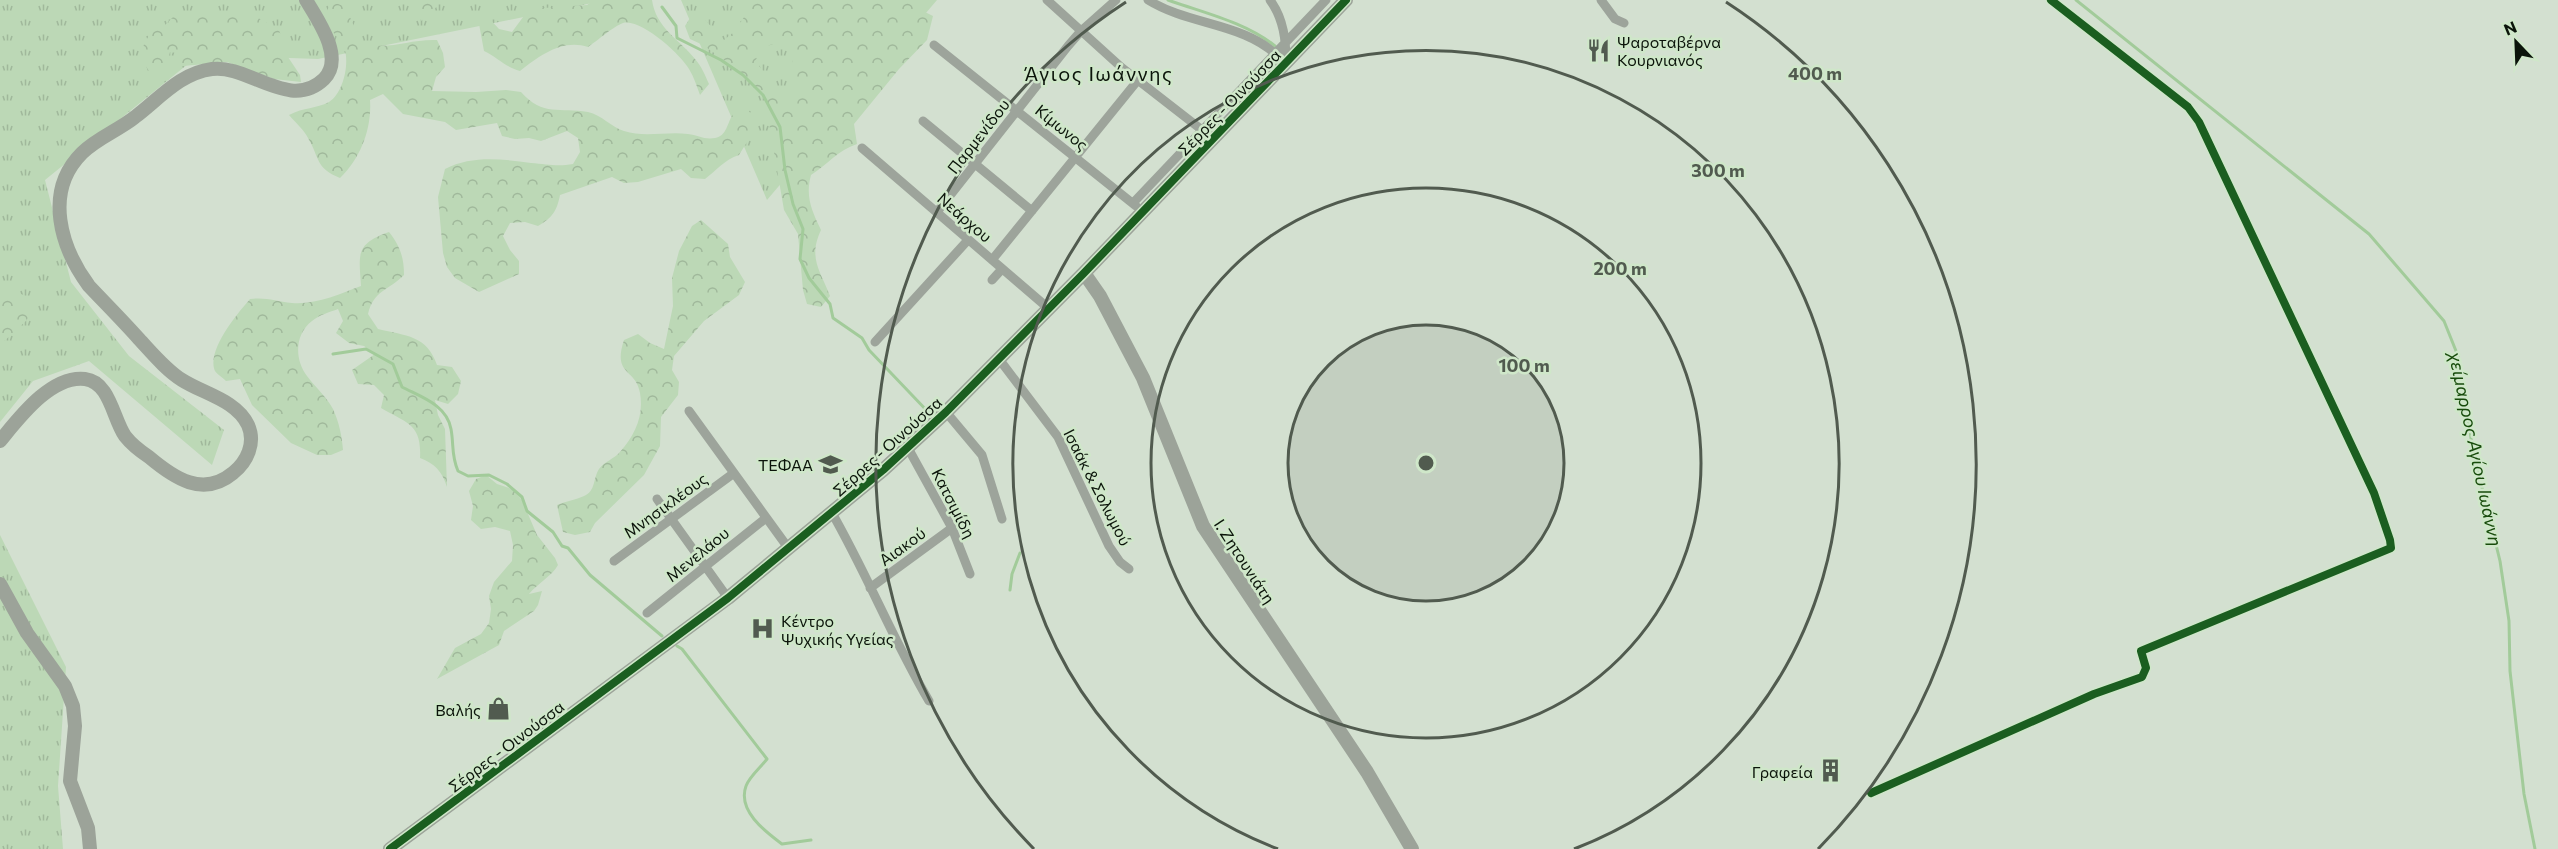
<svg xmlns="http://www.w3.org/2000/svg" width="2558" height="849" viewBox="0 0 2558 849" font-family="Commissioner,sans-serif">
	<defs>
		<pattern id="grass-tufts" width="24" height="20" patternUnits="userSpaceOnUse" patternTransform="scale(1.5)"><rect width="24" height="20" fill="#bcd8b6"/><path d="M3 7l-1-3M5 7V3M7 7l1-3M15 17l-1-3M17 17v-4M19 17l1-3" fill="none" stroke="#a0b89b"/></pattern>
		<pattern id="forest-crowns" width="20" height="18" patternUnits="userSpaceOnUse" patternTransform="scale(1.5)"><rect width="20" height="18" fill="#bcd8b6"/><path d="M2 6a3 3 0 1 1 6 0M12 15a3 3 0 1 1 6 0" fill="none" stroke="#a0b89b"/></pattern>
	</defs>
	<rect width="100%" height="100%" fill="#d3e0d0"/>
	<path fill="url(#grass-tufts)" d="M0 0H607L318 59 199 55 45 180 71 282 129 356 224 430 212 465 89 361 33 381 0 422Z
		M681 0H937L767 200Z
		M0 535 66 667 58 786 63 849H0Z"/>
	<path fill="url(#forest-crowns)" fill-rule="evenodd" d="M422 0H441L432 13 421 21Z
		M594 0H652C656 28 679 39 695 59 702 67 705 75 709 84L700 95C697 87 694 77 689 69 681 55 641 18 623 23 614 26 597 41 588 47 562 39 541 55 520 71 505 67 497 57 484 51L479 24 487 16 499 29 512 32 529 9 587 5Z
		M755 0H908L919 9 933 16 927 40 899 69 854 124 857 144C838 150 827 165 811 175 805 197 812 211 821 230 808 258 820 270 830 296L821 307 807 304 803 290 798 234 784 210 765 100 738 70 703 45 690 39 685 26 693 13 705 20 724 40 735 31ZM776 43 788 48C796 66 798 85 791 103 768 97 771 75 755 62L761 48Z
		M331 2 345 6 362 44C393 50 408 39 437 40L443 53 445 67 436 77 432 91 476 92 506 90 521 92C543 117 560 107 588 112 602 115 611 127 624 131 645 138 667 131 688 134 698 135 704 140 715 138 727 136 727 123 733 114 736 111 740 108 743 104L752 115 747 142 739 155C724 160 717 170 705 179L691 178 681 169 638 182 624 183 612 177 560 195C557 211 552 218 538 226L525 222 510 223 503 236 510 250 519 261V274L479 292 455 278 447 267 443 253 438 197 445 169C472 155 502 159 531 163 547 164 557 167 573 164L580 152 578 138 567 131 541 141 529 138 515 139 502 136 497 123 456 130 445 122 403 114 383 94 370 100C372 128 361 158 340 178 315 168 320 158 308 138 304 130 295 122 289 115 304 107 316 109 329 102 343 93 349 66 345 50 343 41 334 35 330 27 328 23 327 17 326 13Z
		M221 11 253 15 279 30 288 57 300 75 301 82 274 79 227 62 183 66 177 53 170 52 165 72 153 77 141 59 144 44 151 32 164 26 174 16Z
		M701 220 728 244 730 257 745 282 739 295 704 321 674 356 672 370 679 382 678 395 661 417 660 446 644 475 595 523 590 532 575 535 563 532 557 505C566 501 576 500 584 496 596 491 593 478 599 469 605 461 614 459 620 452 635 435 644 416 640 393 636 368 612 376 624 340L638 334 650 343 664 349 673 306 672 278 679 251 692 226Z
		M389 232C400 246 404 257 404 275 388 291 374 290 368 314L378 329C406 336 427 335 437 365L452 367 461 381 458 394 448 404 435 400 438 415 445 429 447 487C442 471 435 464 420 458 422 423 406 423 381 408L384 395 374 385 358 384 352 370 375 354 364 346 349 343 336 333 343 321 338 309C330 312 319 315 312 321 295 334 294 359 307 376 315 387 326 396 333 409 339 422 342 436 343 450L331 455H317L291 443 252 405 240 379 226 381C223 378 217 374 215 371 206 351 237 314 250 299 266 297 276 301 292 303 315 305 340 294 361 286 359 254 355 244 389 232Z
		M11 291 24 295 32 306 27 320 0 345V304Z
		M486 475 497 484 512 489 522 500 537 535 555 558 558 565C552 576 538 583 529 594L542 591 538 605 534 611 504 631 499 645 437 679 455 648 481 634 489 623 491 609 489 596 494 582 512 561 513 545 510 531 495 527 481 529 471 520 473 506 469 491 476 479Z"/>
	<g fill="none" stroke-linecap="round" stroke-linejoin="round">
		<path stroke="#a2cb9a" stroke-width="3" d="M1168 0C1204 13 1245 22 1275 46
			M2076 0 2369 234 2444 321 2458 356 2473 451 2500 561 2509 621 2510 671 2524 794 2535 849
			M662 7 676 26 677 38 721 60 743 75 763 95 780 127 785 170 793 204 803 229 800 259 809 278 830 304 833 318 862 338 869 350 931 415
			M333 354 366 349 393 364 402 387C421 397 447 405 451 429 454 445 451 455 458 471L468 476 489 475 507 484 522 497 527 511 553 532 562 546 568 548 590 575 662 636
			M1010 590 1012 574 1020 553
			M677 646 682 649 767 759C761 767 749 777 746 786 737 811 766 832 782 844L811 840"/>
		<path stroke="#9da49b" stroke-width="9" d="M1047 0 1121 67 1202 130
			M1148 0C1190 26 1243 22 1279 57
			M1270 0C1284 19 1286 41 1286 63
			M1601 0 1615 19 1624 23
			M934 45 1136 206
			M923 121 1032 211
			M862 148 1048 308
			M1133 203 1326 0
			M937 212 1068 46 1081 31 1116 0
			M992 260 1138 80
			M992 280 1002 269
			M875 342 968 240
			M999 359 1058 437 1109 546 1120 562 1129 569
			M689 411 789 549
			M946 412 982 455 1002 519
			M908 448 952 528 970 574
			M657 499 728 598
			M832 513C867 574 893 640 929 701
			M614 561 734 473
			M870 588 952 528
			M647 613 766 518
			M1871 793 2094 694 2142 677 2146 668 2141 651 2391 548 2390 540 2374 493 2199 122 2188 107 2051 0"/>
		<path stroke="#9ca399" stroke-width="14" d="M1084 273 1100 296 1143 378 1203 526 1367 772 1412 849
			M0 441C19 418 51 375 85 379 110 382 113 419 125 436 132 445 140 451 149 457 174 478 203 498 233 473 247 462 256 443 248 425 236 400 204 394 182 380 166 370 152 353 139 339 123 321 106 304 89 286 61 248 43 192 82 153 97 138 119 130 135 117 159 99 180 73 212 69 248 64 290 112 324 79 345 58 318 20 306 0
			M0 584 27 633 65 686 73 706 75 726 70 781 88 828 90 849
			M390 849 728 598 883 470 946 412 1084 273 1346 0"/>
		<defs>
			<path id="cycleway" d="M1871 793 2094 694 2142 677 2146 668 2141 651 2391 548 2390 540 2374 493 2199 122 2188 107 2051 0
				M390 849 728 598 883 470 946 412 1084 273 1346 0"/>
		</defs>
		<use href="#cycleway" stroke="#cfe7c9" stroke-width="11"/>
		<use href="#cycleway" stroke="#1b5e20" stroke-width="8"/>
	</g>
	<circle cx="1426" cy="463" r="138" fill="#515b4f" fill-opacity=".12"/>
	<g fill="none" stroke="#515b4f" stroke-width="3">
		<circle cx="1426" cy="463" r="138"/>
		<circle cx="1426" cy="463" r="275"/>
		<path d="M1278 849A413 413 0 1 1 1574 849"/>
		<path d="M1034 849A550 550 0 0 1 1126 2M1726 2A550 550 0 0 1 1818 849"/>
	</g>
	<defs>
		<symbol id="restaurant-bare" viewBox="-9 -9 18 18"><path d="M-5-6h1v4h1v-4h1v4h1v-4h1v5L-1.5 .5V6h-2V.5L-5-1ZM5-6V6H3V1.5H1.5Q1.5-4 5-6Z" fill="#515b4f" stroke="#cfe7c9" stroke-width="2.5" paint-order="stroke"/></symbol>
		<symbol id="university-bare" viewBox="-9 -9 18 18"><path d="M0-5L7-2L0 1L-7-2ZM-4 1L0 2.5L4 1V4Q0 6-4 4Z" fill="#515b4f" stroke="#cfe7c9" stroke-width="2.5" paint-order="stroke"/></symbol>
		<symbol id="hospital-bare" viewBox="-9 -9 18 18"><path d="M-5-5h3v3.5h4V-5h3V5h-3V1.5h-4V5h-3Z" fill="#515b4f" stroke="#cfe7c9" stroke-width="2.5" paint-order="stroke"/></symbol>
		<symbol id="shop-bare" viewBox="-9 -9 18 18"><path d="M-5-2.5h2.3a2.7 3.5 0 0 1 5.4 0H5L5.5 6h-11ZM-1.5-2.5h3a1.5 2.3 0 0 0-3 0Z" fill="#515b4f" stroke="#cfe7c9" stroke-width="2.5" paint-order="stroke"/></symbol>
		<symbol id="building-bare" viewBox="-9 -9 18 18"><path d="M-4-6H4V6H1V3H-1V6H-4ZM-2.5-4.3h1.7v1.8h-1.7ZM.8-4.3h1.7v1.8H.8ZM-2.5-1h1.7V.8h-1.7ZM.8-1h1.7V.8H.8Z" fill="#515b4f" stroke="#cfe7c9" stroke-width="2.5" paint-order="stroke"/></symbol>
	</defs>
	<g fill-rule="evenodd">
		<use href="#restaurant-bare" x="1582" y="34" width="33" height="33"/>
		<use href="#university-bare" x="814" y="448" width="33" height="33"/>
		<use href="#hospital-bare" x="746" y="612" width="33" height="33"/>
		<use href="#shop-bare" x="482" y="692" width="33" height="33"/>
		<use href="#building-bare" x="1814" y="754" width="33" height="33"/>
	</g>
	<g text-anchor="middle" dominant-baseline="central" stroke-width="5" stroke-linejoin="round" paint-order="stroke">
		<g font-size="16" fill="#0b140a" stroke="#cfe7c9" text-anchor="end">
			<text x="1617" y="41" text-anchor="start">Ψαροταβέρνα<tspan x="1617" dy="18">Κουρνιανός</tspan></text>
			<text x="813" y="464">ΤΕΦΑΑ</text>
			<text x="781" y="620" text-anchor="start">Κέντρο<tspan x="781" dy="18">Ψυχικής Υγείας</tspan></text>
			<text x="481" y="709">Βαλής</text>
			<text x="1813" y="771">Γραφεία</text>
		</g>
		<g font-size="16" fill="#0b140a" stroke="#cfe7c9">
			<text transform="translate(1229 102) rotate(-46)">Σέρρες - Οινούσσα</text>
			<text transform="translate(1062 127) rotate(39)">Κίμωνος</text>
			<text transform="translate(978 136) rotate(-52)">Παρμενίδου</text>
			<text transform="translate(965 217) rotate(41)">Νεάρχου</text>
			<text transform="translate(887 446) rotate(-42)">Σέρρες - Οινούσσα</text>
			<text transform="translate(1098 487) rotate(63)">Ισαάκ &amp; Σολωμού</text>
			<text transform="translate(954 503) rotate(63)">Κατσιμίδη</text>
			<text transform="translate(665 505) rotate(-36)">Μνησικλέους</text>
			<text transform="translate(902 546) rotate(-36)">Αιακού</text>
			<text transform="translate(697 554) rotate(-39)">Μενελάου</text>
			<text transform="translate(1245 561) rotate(57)">Ι. Ζητουνιάτη</text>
			<text transform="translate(506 746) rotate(-37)">Σέρρες - Οινούσσα</text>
		</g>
		<g font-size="18" font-style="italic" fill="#174b0b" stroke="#cfe7c9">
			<text transform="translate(2476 449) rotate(78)">χείμαρρος Αγίου Ιωάννη</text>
		</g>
		<g font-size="20" letter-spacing="1.5" fill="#0b140a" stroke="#cfe7c9">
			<text x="1099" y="73">Άγιος Ιωάννης</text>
		</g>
	</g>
	<circle cx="1426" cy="463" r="9" fill="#515b4f" stroke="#cfe7c9" stroke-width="3"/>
	<g font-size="18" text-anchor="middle" font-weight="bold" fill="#515b4f" stroke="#cfe7c9" stroke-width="5" stroke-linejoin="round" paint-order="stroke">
		<text x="1815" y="80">400 m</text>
		<text x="1718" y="177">300 m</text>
		<text x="1620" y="275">200 m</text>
		<text x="1524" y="372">100 m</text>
	</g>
	<g transform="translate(2516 42) rotate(337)" stroke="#cfe7c9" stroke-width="4.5" paint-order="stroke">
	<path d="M0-4.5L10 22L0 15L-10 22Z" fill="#0b140a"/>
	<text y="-9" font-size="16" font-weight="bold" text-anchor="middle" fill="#0b140a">N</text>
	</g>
</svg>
